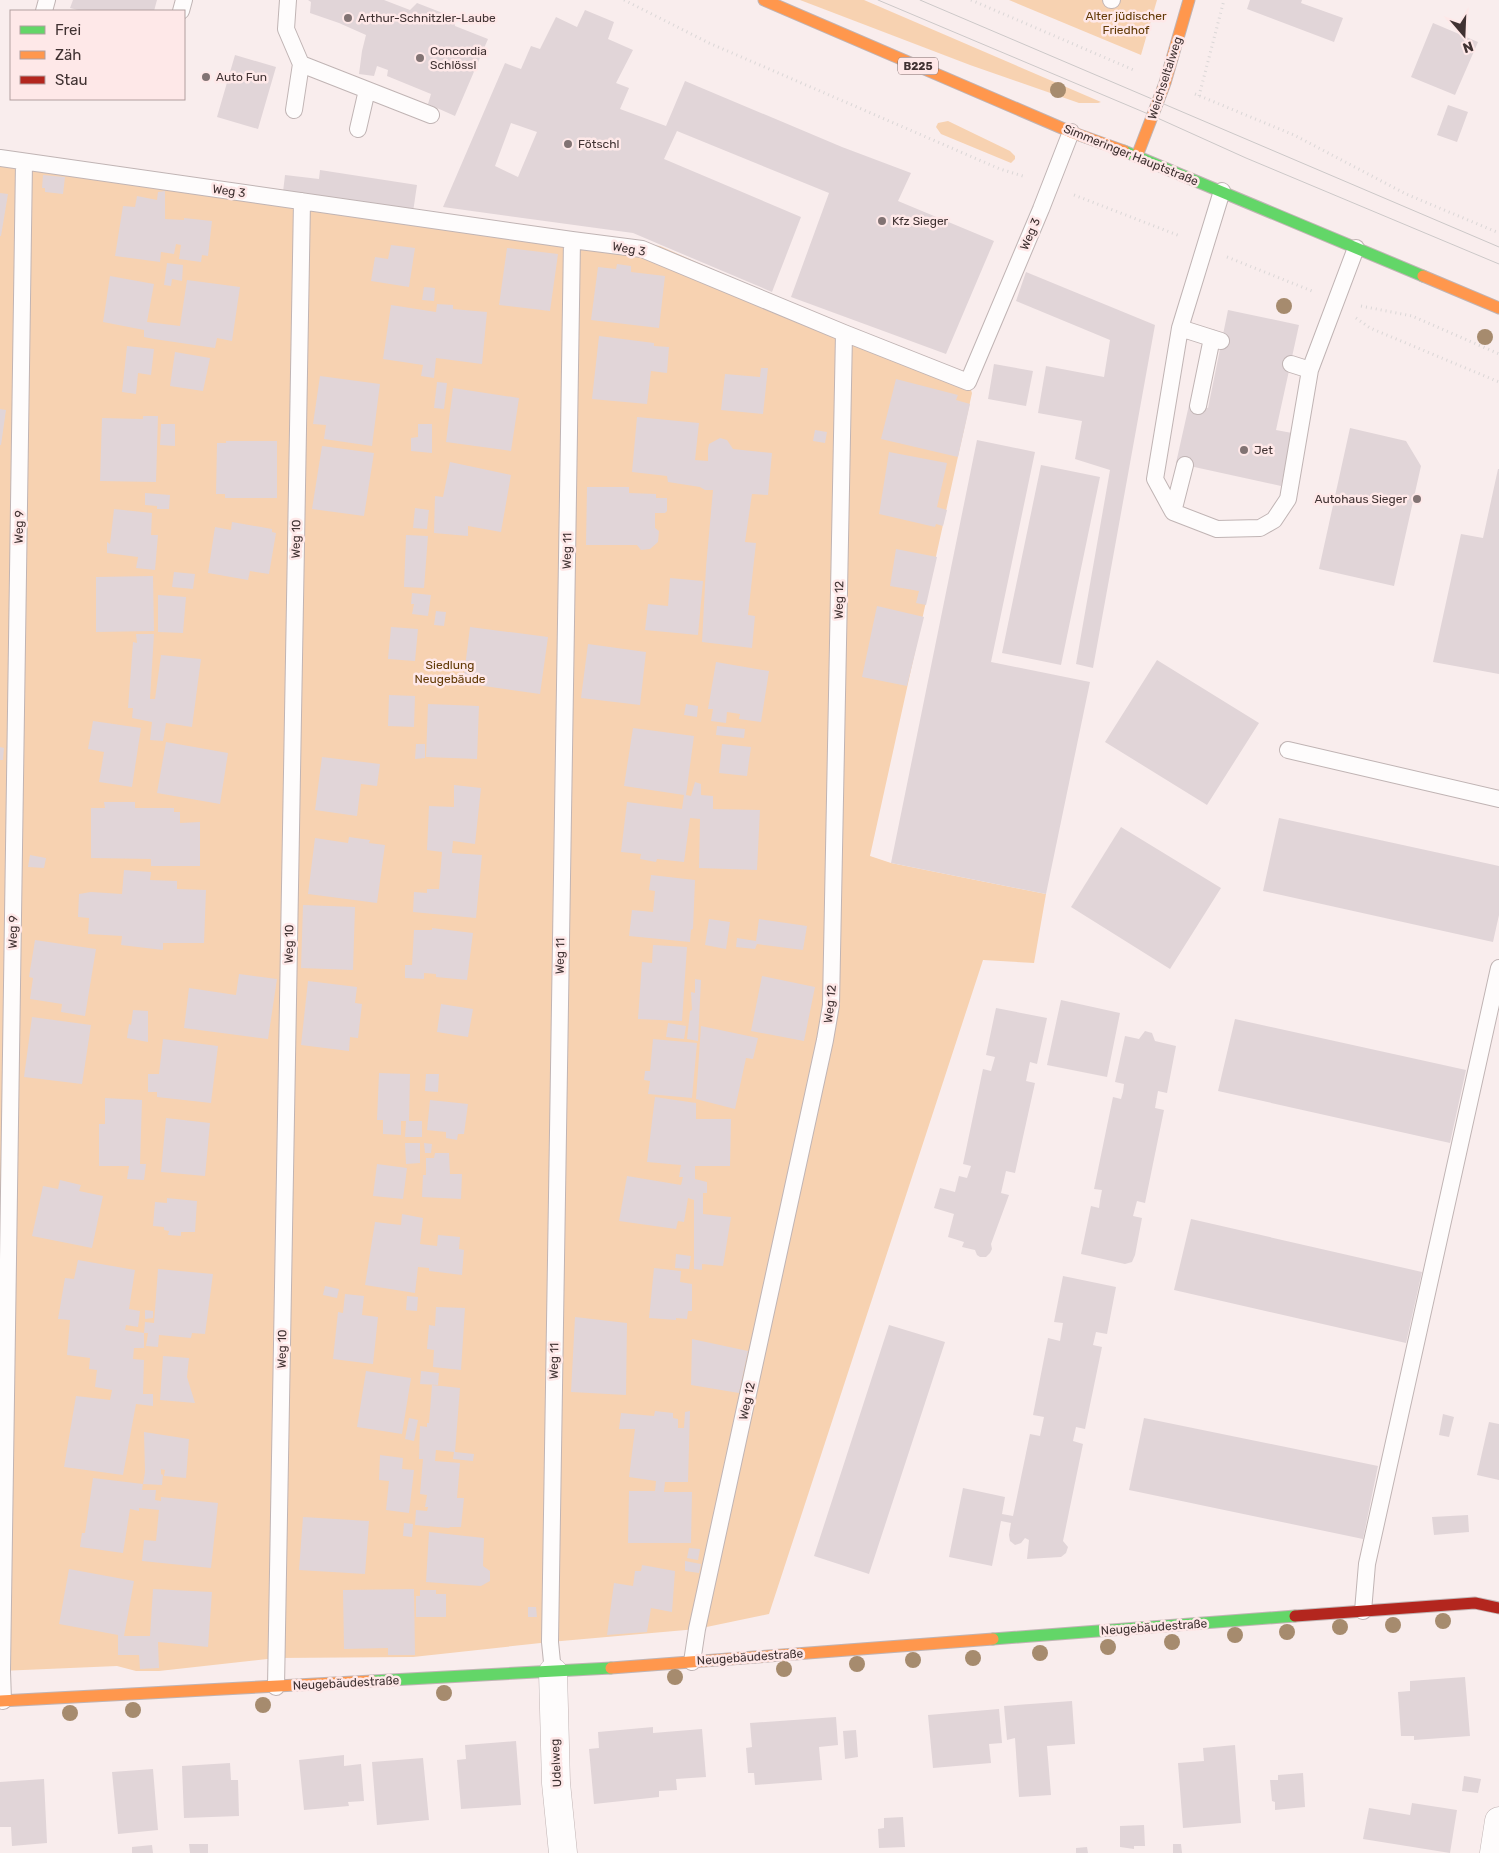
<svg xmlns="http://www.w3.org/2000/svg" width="1499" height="1853" viewBox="0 0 1499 1853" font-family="Rubik,sans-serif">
	<rect width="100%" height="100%" fill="#f9eded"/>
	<path fill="#f7d2b1" d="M800 0H864L1101 102 1098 103H1079L970 65Z
		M1009 0H1157L1141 55Z
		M948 121 1010 151 1015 156V159L1011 163 941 134 936 127 938 123Z
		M0 151 660 246 968 382 972 393 870 856 891 863 1046 894 1034 963 983 960 769 1614 697 1629 550 1642 413 1657 276 1658 159 1671H136L117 1666 0 1671Z"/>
	<path fill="#e1d5d8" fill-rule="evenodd" d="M73 0H157L154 11H82L70 8Z
		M308 0H384L410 10 417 3 453 17 455 26 488 39 455 116 428 104 431 94 387 76 388 70 377 66 374 76 359 74 362 51 366 35 339 23 310 13 311 2Z
		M1250 0H1302L1301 3 1343 18 1334 42 1247 9Z
		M585 10 614 22 608 39 633 50 616 83 629 88 620 109 666 126 685 81 842 147 911 173 898 201 994 241 946 354 791 297 829 193 677 131 664 159 801 217 772 292 633 233 443 207 505 63 521 69 531 46 540 49 556 17 577 27ZM511 123 537 132 518 177 495 166Z
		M1433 23 1478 42 1455 95 1411 77Z
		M235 55 276 67 258 129 217 117Z
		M1448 105 1468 112 1457 142 1437 135Z
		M320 170 417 185 413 212 283 192 285 175 319 179Z
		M43 175 65 177 63 194 45 192V188H42Z
		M165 191V219L184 220V218L212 221 208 256 202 255 201 262 179 259 181 245 176 244 174 254 161 252 160 262 115 256 123 206 135 207 137 196 157 200 158 192Z
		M0 193 8 194 1 236H0Z
		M391 245 415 248 409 287 371 281 375 257 388 259Z
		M507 248 558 254 550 311 499 305Z
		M167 263 183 265 182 281 172 279 171 286 164 285Z
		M617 264 631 266V272L665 276 659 328 591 320 598 267 616 269Z
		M1026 272 1155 325 1093 668 1076 664 1110 470 1075 459 1082 421 1038 413 1046 366 1104 377 1110 340 1016 301Z
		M110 276 154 284 147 322 180 326 187 280 240 287 232 341 217 338 215 348 154 339 144 337V330L103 322Z
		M424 287 435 288 434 301 422 300Z
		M437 304 453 305V309L487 312 482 364 436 358 434 378 421 376 423 365 383 359 391 305 436 312Z
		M1228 310 1299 325 1276 430 1292 433 1281 486 1176 463 1189 405 1208 408Z
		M599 336 654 343V346L669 347 667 373 651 371 647 404 592 399Z
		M127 346 154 349 151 375 138 373 136 394 122 392Z
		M175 352 210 358 203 391 170 386Z
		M994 364 1033 371 1026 406 988 399Z
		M761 368H768L763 414 721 410 725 374 760 377Z
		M320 376 380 384 372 446 324 439 326 425 313 424Z
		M896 379 958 395 956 400 970 404 958 457 881 439Z
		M437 382 447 383 444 409 434 408Z
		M453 388 519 398 511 451 446 442Z
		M0 409 6 410 1 445H0Z
		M143 416H158L156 482 100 481 102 418 143 419Z
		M637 417 699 423 695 460 708 461V449L709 444 720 438 727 440 733 449 772 453 768 495 752 494 745 542 756 543 748 615 755 616 752 648 702 642 706 567 713 490H705L700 487 668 482 667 476 632 472Z
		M161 424H175V446L160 445Z
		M418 424H432V453L411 451V438L418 437Z
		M1350 428 1406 441 1421 466 1394 586 1319 569Z
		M815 430 827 432 825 443 813 441Z
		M977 440 1035 452 991 662 1090 682 1046 894 891 863Z
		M226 441H277V498H225V494H216L217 443H226Z
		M322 446 374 453 364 516 312 509Z
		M889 452 947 463 937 507 947 510 943 526 936 524 935 527 879 514Z
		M450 462 511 475 501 532 468 526V536L434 533 435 496 443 497Z
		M1041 465 1100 477 1061 665 1002 653Z
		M1498 469H1499V674L1433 662 1461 534 1483 538Z
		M587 487H629V493L656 494V498H667V511L665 513H655V528L659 531 658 542 650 549 641 550 637 545H586Z
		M145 493 170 495 169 509H157V506L145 505Z
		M415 508 429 510 427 529 413 528Z
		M114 509 152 513 151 535H158L155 570 136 568 138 557 107 553V542L110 544Z
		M232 522 272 529V532L276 533 269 574 250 571 248 580 208 573 215 527 231 530Z
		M406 535 428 536 424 588 404 587Z
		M896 549 937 557 926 605 916 603 919 591 890 586Z
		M174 572 195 574 193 589 172 587Z
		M153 576 154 631 96 632V577Z
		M670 578 703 581 698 635 645 630 648 604 668 606Z
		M412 593 431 595 428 616 412 614 414 604H411Z
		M158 595 186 597 183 633 158 632Z
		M877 606 924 617 907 686 862 677Z
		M436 611 446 612 444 626 434 625Z
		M391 627 418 629 415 661 388 659Z
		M470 627 548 637 540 694 463 683Z
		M136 634H154L150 699H155L161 655 201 659 192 727 166 723 163 741 150 740 152 722 132 718 133 708H128L133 642 137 643Z
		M588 644 646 652 640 705 581 698Z
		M1157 660 1259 723 1207 805 1105 742Z
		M716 662 769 671 761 722 739 719 740 714 727 712 726 723 711 721 713 709H708Z
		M389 695 415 696 414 727 388 726Z
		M428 704 479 706 477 759 426 757Z
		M686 704 698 706 697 717 684 715Z
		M93 721 141 728 132 787 99 782 104 752 88 749Z
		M717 726 745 729 744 738 716 735Z
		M633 728 694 736 686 795 691 796 695 782 701 784V795L713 796V809L760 810 757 870 699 868 700 819 690 818 684 862 657 859 656 862 640 859 641 854 621 852 627 802 682 809 684 795 624 786Z
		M166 742 228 753 220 804 157 793Z
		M416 744H425V758L415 759Z
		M722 744 751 747 747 776 719 773Z
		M0 747 4 748 3 760H0Z
		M322 757 380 764 377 786 361 784 357 816 315 810Z
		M454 785 481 788 475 844 453 841 452 853 482 855 476 918 413 912 414 892 427 893V889H439L442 852 427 850 429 806 454 807Z
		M104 802H135V808H174V812H180V823L200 822V866H151V859L91 858V808H105Z
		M1279 818 1499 866V915L1493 942 1263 891Z
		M1121 827 1221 888 1170 969 1071 907Z
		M349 837 370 840 369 843 385 845 377 903 308 894 315 838 348 843Z
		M30 855 46 858 44 868 28 867Z
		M124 870 151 872 150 880 177 881V889L206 890 204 943H163V950L121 945 122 936 88 934 89 918 78 917 79 894 91 892 122 894Z
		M651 875 695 880 693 929 691 930 690 942 629 936 632 910 653 912 655 891 649 890Z
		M303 905 355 907 353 970 301 968Z
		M709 919 730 922 726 949 705 945Z
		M759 919 807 926 803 950 757 944 755 949 736 947 737 938 756 941Z
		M432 928 473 933 467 980 436 977V974L424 973V979L405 978V965H412L414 930H432Z
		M35 940 96 949 85 1016 61 1012 62 1004 30 999 33 978 29 977Z
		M653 945 687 947 682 1021 638 1019 642 962 652 963Z
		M239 974 277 979 268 1039 184 1028 189 988 236 995Z
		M762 976 815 987 804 1041 751 1031Z
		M695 979 701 980 698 1041 687 1039 690 1011 692 1010 691 992 695 993Z
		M308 981 357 987 355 1003 362 1004 358 1038 350 1037 349 1051 301 1045Z
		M1061 1000 1120 1013 1107 1077 1047 1065Z
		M441 1004 473 1009 468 1037 437 1032Z
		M996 1008 1047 1018 1037 1064 1030 1062 1026 1081 1035 1083 1015 1173 1006 1171 1001 1193 1009 1195 991 1244 992 1249 990 1253 986 1257H980L977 1255 975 1250 962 1247 964 1242 948 1237 954 1214 934 1208 940 1188 955 1192 959 1176 967 1178 971 1166 963 1164 983 1069 991 1071 995 1057 986 1055Z
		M133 1010 148 1011V1042L127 1038 129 1024 131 1025Z
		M32 1017 91 1025 82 1084 24 1077Z
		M1235 1019 1466 1070 1450 1143 1218 1091Z
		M668 1023 686 1026 684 1039 666 1037Z
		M701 1026 758 1038 753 1059 746 1058 735 1109 696 1099Z
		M1145 1031 1152 1033 1155 1041 1176 1046 1167 1093 1158 1091 1155 1108 1164 1110 1145 1203 1137 1201 1133 1216 1142 1218 1135 1255 1132 1262 1125 1264 1081 1254 1091 1206 1099 1208 1100 1200 1102 1190 1094 1189 1113 1097 1121 1099 1123 1092 1124 1084 1115 1082 1125 1036 1139 1039Z
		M163 1039 218 1046 211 1103 157 1097V1092H148V1074H159Z
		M653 1039 697 1043 692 1098 648 1094 650 1081 644 1080 645 1071H650Z
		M379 1073 410 1074 409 1121H422V1137H405L406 1121H401V1135L383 1134V1120H377Z
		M426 1074H439L438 1092 425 1091Z
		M655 1097 696 1103V1119H731L730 1166H695V1179L707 1182V1193H703V1214L731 1217 723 1266 702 1264V1270L694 1269V1200L688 1198 684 1222 678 1221 676 1229 619 1221 627 1176 681 1185 683 1177H679L681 1165 647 1162Z
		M105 1098 142 1100 140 1164H146L144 1180 127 1179 129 1166H99V1124H105Z
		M430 1100 468 1104 464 1134H458L457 1140 446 1138V1132L427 1130Z
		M166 1118 210 1123 205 1176 161 1172Z
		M405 1143H420V1163L406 1164Z
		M424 1143 432 1144 431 1153H425Z
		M435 1153H449L450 1174H462L461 1199 422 1197 423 1175H426V1158H434Z
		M377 1164 407 1168 403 1199 373 1196Z
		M60 1180 81 1185 79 1191 103 1196 92 1248 32 1236 43 1186 58 1189Z
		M167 1198 197 1201 195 1232H181V1236L168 1235 169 1231 164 1230V1227L153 1226 155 1202 167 1203Z
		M402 1214 423 1218 420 1244 437 1246 438 1235 460 1237 459 1249 464 1250 462 1275 429 1271V1268L418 1267 415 1293 365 1285 375 1222 401 1225Z
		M1191 1219 1422 1272 1406 1343 1174 1290Z
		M676 1254 691 1256 689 1269 675 1268Z
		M78 1260 135 1270 129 1309 140 1311 138 1327 126 1325 125 1330 144 1333V1348H134L133 1359 144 1360 143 1394H153V1406L136 1404 123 1475 64 1467 76 1396 110 1400 112 1390 95 1387 97 1370 89 1369 90 1358 67 1355 70 1320 58 1319 65 1278 74 1279Z
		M654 1268 681 1271 680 1282 692 1284V1311H688L687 1319 676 1318V1320L649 1318Z
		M158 1269 213 1274 205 1334 192 1333 191 1338 159 1335 158 1347 146 1346 148 1333H144L145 1322 154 1323Z
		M1063 1276 1116 1287 1107 1334 1096 1332 1093 1345 1102 1347 1085 1429 1076 1427 1073 1441 1083 1444 1063 1541 1068 1547 1066 1553 1061 1557 1027 1559 1029 1540 1025 1538 1021 1543 1015 1545 1010 1541 1009 1535 1011 1523 1001 1521 992 1566 949 1557 963 1488 1005 1497 1002 1514 1013 1516 1030 1434 1040 1436 1044 1417 1033 1415 1048 1338 1060 1341 1063 1323 1054 1322Z
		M325 1286 339 1289 337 1298 323 1295Z
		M345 1294 364 1296 362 1315 378 1317 373 1364 333 1359 338 1312 343 1313Z
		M407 1296 418 1297 417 1311 406 1310Z
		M436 1307 465 1308 461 1370 433 1367 434 1350 427 1349 429 1325 435 1326Z
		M145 1310 153 1311V1318L145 1319Z
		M575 1317 627 1323 626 1395 571 1392Z
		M889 1325 945 1342 869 1574 814 1556Z
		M692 1339 748 1351 739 1393 691 1385Z
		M163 1356 189 1358 187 1377 195 1403 160 1400Z
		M366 1371 411 1378 402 1434 357 1427Z
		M421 1371 439 1373 438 1385 420 1384Z
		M432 1385 460 1388 455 1452 474 1454 473 1461 453 1459 454 1452 436 1450 435 1461 460 1463 457 1498H464L461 1527H450L449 1528 415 1525 416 1510 427 1511 428 1507H425L427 1495 420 1494 423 1459H419L420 1426 427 1427V1423H429Z
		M655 1411 673 1413V1418L678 1419V1428H684L685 1412 690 1411 688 1482H665L664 1492H692L691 1543H628L629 1491H655L656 1481 629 1477 635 1429H619L621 1413 654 1416Z
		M1443 1414 1454 1417 1449 1437 1439 1435Z
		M409 1418 418 1420 414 1441 405 1439Z
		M1144 1418 1378 1466 1363 1539 1129 1490Z
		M1489 1422 1499 1424V1480L1477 1475Z
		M144 1432 189 1439 186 1478 164 1476 165 1470 161 1469V1474L163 1475 162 1485 143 1484 145 1472Z
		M380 1455 403 1458 402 1469 414 1470 409 1513 386 1510 389 1481 379 1480Z
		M93 1478 143 1484 142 1490H156L155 1500 161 1501V1497L218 1503 211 1568 142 1561 144 1540 156 1541 159 1510 139 1508V1511L130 1509 123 1553 80 1547 82 1533H85Z
		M1468 1515 1469 1532 1434 1535 1432 1517Z
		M303 1517 369 1521 365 1574 299 1570Z
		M404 1523 413 1524 412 1537 403 1536Z
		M429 1532 484 1538 483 1566 490 1571V1581L481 1586 426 1582Z
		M689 1548 700 1549 698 1560 687 1558Z
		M685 1561 701 1564 699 1573 685 1571Z
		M642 1565 675 1571 672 1612 651 1608 647 1632 607 1635 614 1583 633 1586 635 1571H641Z
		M69 1569 134 1581 124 1636H150L153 1589 212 1592 208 1647 158 1642 159 1668 140 1669 139 1655H118V1635L59 1624Z
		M414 1589 415 1655H388V1648L344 1649 343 1590Z
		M420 1590H436V1594H446V1617H416V1596H420Z
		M528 1607H536L537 1617H528Z
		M1465 1677 1470 1736 1414 1740V1736H1401L1398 1692 1410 1691V1681Z
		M1072 1701 1075 1744 1047 1746 1051 1795 1019 1797 1015 1738 1007 1740 1004 1706Z
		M999 1709 1002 1743 989 1744 991 1763 933 1768 928 1715Z
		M836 1717 838 1745 819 1747 822 1780 755 1785 754 1773H748L746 1748 752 1747 750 1723Z
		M653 1727V1733L702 1729 706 1777 676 1779 677 1790 659 1791V1797L594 1804 589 1749 599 1748 598 1732Z
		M856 1730 858 1757 845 1759 843 1731Z
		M516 1741 521 1805 461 1809 457 1760 466 1759 465 1745Z
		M1235 1745 1241 1823 1183 1828 1178 1763 1204 1761 1203 1748Z
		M344 1755V1766L361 1764 364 1801 348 1802 349 1806 304 1810 299 1760Z
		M423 1758 429 1820 377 1825 372 1762Z
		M230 1763 231 1780H238L239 1816 184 1818 182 1766Z
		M153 1769 158 1830 118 1834 112 1772Z
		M1303 1773 1305 1807 1275 1810V1802L1272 1801 1270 1780H1278V1775Z
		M1464 1776 1481 1779 1478 1793 1462 1791Z
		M44 1779 47 1843 12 1846 11 1827H0V1782Z
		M1412 1803 1457 1810 1450 1853 1363 1839 1369 1808 1410 1815Z
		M903 1817 905 1847 879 1848 878 1829 884 1828V1818Z
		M1144 1825 1145 1846H1134V1849L1120 1847V1826Z
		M189 1844H208V1853H190Z
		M1173 1844H1181L1182 1853H1173Z
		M152 1845 153 1853H132V1847Z
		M1087 1847 1088 1853H1076V1848Z"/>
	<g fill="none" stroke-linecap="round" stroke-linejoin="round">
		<defs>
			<path id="lane" d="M288 0 286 29 301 64 431 115
				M1111 0H1112
				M44 11 47 0
				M181 11 184 0
				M294 110 301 64
				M358 129 367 90
				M0 158 572 240 642 249 844 333 968 382 1041 209 1071 132
				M1222 191 1180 328 1155 479 1173 512 1217 529 1260 528 1274 520 1288 499 1310 370
				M1180 328 1221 341
				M1291 364 1310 370 1356 248
				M1198 406 1212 338
				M1173 512 1185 465
				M1288 750 1499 799
				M1363 1611 1367 1564 1499 968
				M692 1662 697 1629 825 1040 831 1005 844 333
				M553 1672 550 1642 572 240
				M276 1687 302 201
				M3 1701 2 1671 24 162"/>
			<path id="street" d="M553 1672 556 1783 563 1853
				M1494 1853 1499 1821"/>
			<path id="fast" d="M1124 151 1423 276
				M993 1639 1295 1616
				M372 1681 611 1668"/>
			<path id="slow" d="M764 0 1071 132 1124 151
				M1137 156 1165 83 1189 0
				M1423 276 1499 308
				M611 1668 993 1639
				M0 1701 372 1681"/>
			<path id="jam" d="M1295 1616 1475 1603 1499 1608"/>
		</defs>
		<use href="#lane" stroke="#c0b4b4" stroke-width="18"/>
		<use href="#street" stroke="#c0b4b4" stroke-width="29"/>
		<use href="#fast" stroke="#c0b4b4" stroke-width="13"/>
		<use href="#slow" stroke="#c0b4b4" stroke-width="13"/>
		<use href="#jam" stroke="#c0b4b4" stroke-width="13"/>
		<path stroke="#dbd7d7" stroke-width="3" stroke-dasharray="1 4" stroke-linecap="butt" d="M624 0 709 43 1000 169 1026 177
			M971 0 1136 71
			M1195 94 1294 135 1406 194 1499 233
			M1199 96 1224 0
			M1074 195 1180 236
			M1227 257 1312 291
			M1361 306 1412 316 1499 354
			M1356 318 1370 328 1499 382"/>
		<use href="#lane" stroke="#fefcfc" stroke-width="16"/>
		<use href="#street" stroke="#fefcfc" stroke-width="28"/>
		<use href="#fast" stroke="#63d668" stroke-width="11"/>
		<use href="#slow" stroke="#ff974d" stroke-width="11"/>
		<use href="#jam" stroke="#b3261e" stroke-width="11"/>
		<path stroke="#ccc8c8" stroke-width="1" d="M878 0 1153 116 1246 158 1499 264
			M920 0 1499 247"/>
	</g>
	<g fill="#a68b6e">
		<circle cx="1058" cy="90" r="8"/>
		<circle cx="1284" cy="306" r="8"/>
		<circle cx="1485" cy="337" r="8"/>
		<circle cx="1443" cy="1621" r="8"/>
		<circle cx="1393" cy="1625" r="8"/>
		<circle cx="1340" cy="1627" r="8"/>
		<circle cx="1287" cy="1632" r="8"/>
		<circle cx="1235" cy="1635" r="8"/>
		<circle cx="1172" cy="1642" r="8"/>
		<circle cx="1108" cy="1647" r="8"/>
		<circle cx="1040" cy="1653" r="8"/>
		<circle cx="973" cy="1658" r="8"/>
		<circle cx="913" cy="1660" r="8"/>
		<circle cx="857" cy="1664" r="8"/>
		<circle cx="784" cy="1669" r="8"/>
		<circle cx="675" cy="1677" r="8"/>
		<circle cx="444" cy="1693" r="8"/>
		<circle cx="263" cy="1705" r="8"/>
		<circle cx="133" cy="1710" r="8"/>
		<circle cx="70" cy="1713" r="8"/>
	</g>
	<g fill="#817373" stroke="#fee8e8" stroke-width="2">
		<circle cx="348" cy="18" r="5"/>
		<circle cx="420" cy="58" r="5"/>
		<circle cx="206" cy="77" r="5"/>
		<circle cx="568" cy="144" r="5"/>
		<circle cx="882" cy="221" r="5"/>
		<circle cx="1244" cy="450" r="5"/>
		<circle cx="1417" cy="499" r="5"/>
	</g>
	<g text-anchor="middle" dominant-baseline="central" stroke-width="5" stroke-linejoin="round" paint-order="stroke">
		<rect fill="#fee8e8" stroke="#796969" stroke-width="1" x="898" y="57.5" width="40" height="17" rx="4"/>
		<g font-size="11" font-weight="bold" fill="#403232">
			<text x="918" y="66">B225</text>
		</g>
		<g font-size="12" fill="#623a06" stroke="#fee8e8">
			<text x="1126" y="16">Alter jüdischer<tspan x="1126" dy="14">Friedhof</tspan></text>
			<text x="450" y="665">Siedlung<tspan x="450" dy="14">Neugebäude</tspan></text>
		</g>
		<g font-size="12" fill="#403232" stroke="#fee8e8" text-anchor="start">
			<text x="358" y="18">Arthur-Schnitzler-Laube</text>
			<text x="430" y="51">Concordia<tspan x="430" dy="14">Schlössl</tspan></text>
			<text x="216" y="77">Auto Fun</text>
			<text x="578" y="144">Fötschl</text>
			<text x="892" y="221">Kfz Sieger</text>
			<text x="1254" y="450">Jet</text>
			<text x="1407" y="499" text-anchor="end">Autohaus Sieger</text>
		</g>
		<g font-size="12" fill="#403232" stroke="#fee8e8">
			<text transform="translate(1165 78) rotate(-72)">Weichseltalweg</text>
			<text transform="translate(1131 155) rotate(22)">Simmeringer Hauptstraße</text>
			<text transform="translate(229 191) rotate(8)">Weg 3</text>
			<text transform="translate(1030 234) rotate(-67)">Weg 3</text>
			<text transform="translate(629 249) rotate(10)">Weg 3</text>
			<text transform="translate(19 527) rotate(-89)">Weg 9</text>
			<text transform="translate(296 539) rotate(-89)">Weg 10</text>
			<text transform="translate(567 551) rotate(-89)">Weg 11</text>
			<text transform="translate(839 600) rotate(-89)">Weg 12</text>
			<text transform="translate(13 932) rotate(-89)">Weg 9</text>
			<text transform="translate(289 944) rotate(-89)">Weg 10</text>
			<text transform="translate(560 956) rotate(-89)">Weg 11</text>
			<text transform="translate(830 1004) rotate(-84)">Weg 12</text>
			<text transform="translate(282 1349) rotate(-89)">Weg 10</text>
			<text transform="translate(554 1361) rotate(-89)">Weg 11</text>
			<text transform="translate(747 1401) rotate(-78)">Weg 12</text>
			<text transform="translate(1154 1627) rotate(-4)">Neugebäudestraße</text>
			<text transform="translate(750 1657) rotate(-4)">Neugebäudestraße</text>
			<text transform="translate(346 1683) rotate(-3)">Neugebäudestraße</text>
			<text transform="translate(556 1763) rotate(-93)">Udelweg</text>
		</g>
	</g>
	<rect x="10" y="10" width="175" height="90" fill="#fee8e8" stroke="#b29f9f"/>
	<rect x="20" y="26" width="25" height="8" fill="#63d668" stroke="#b29f9f"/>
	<text x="55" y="35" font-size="15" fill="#403232">Frei</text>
	<rect x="20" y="51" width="25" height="8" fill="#ff974d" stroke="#b29f9f"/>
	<text x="55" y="60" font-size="15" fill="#403232">Zäh</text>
	<rect x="20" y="76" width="25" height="8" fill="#b3261e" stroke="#b29f9f"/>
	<text x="55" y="85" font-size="15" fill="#403232">Stau</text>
	<g transform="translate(1464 35) rotate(161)" stroke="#fee8e8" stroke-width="4" paint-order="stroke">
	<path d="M0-4L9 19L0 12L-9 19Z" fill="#403232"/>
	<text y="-8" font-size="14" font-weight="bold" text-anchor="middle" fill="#403232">N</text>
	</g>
</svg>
